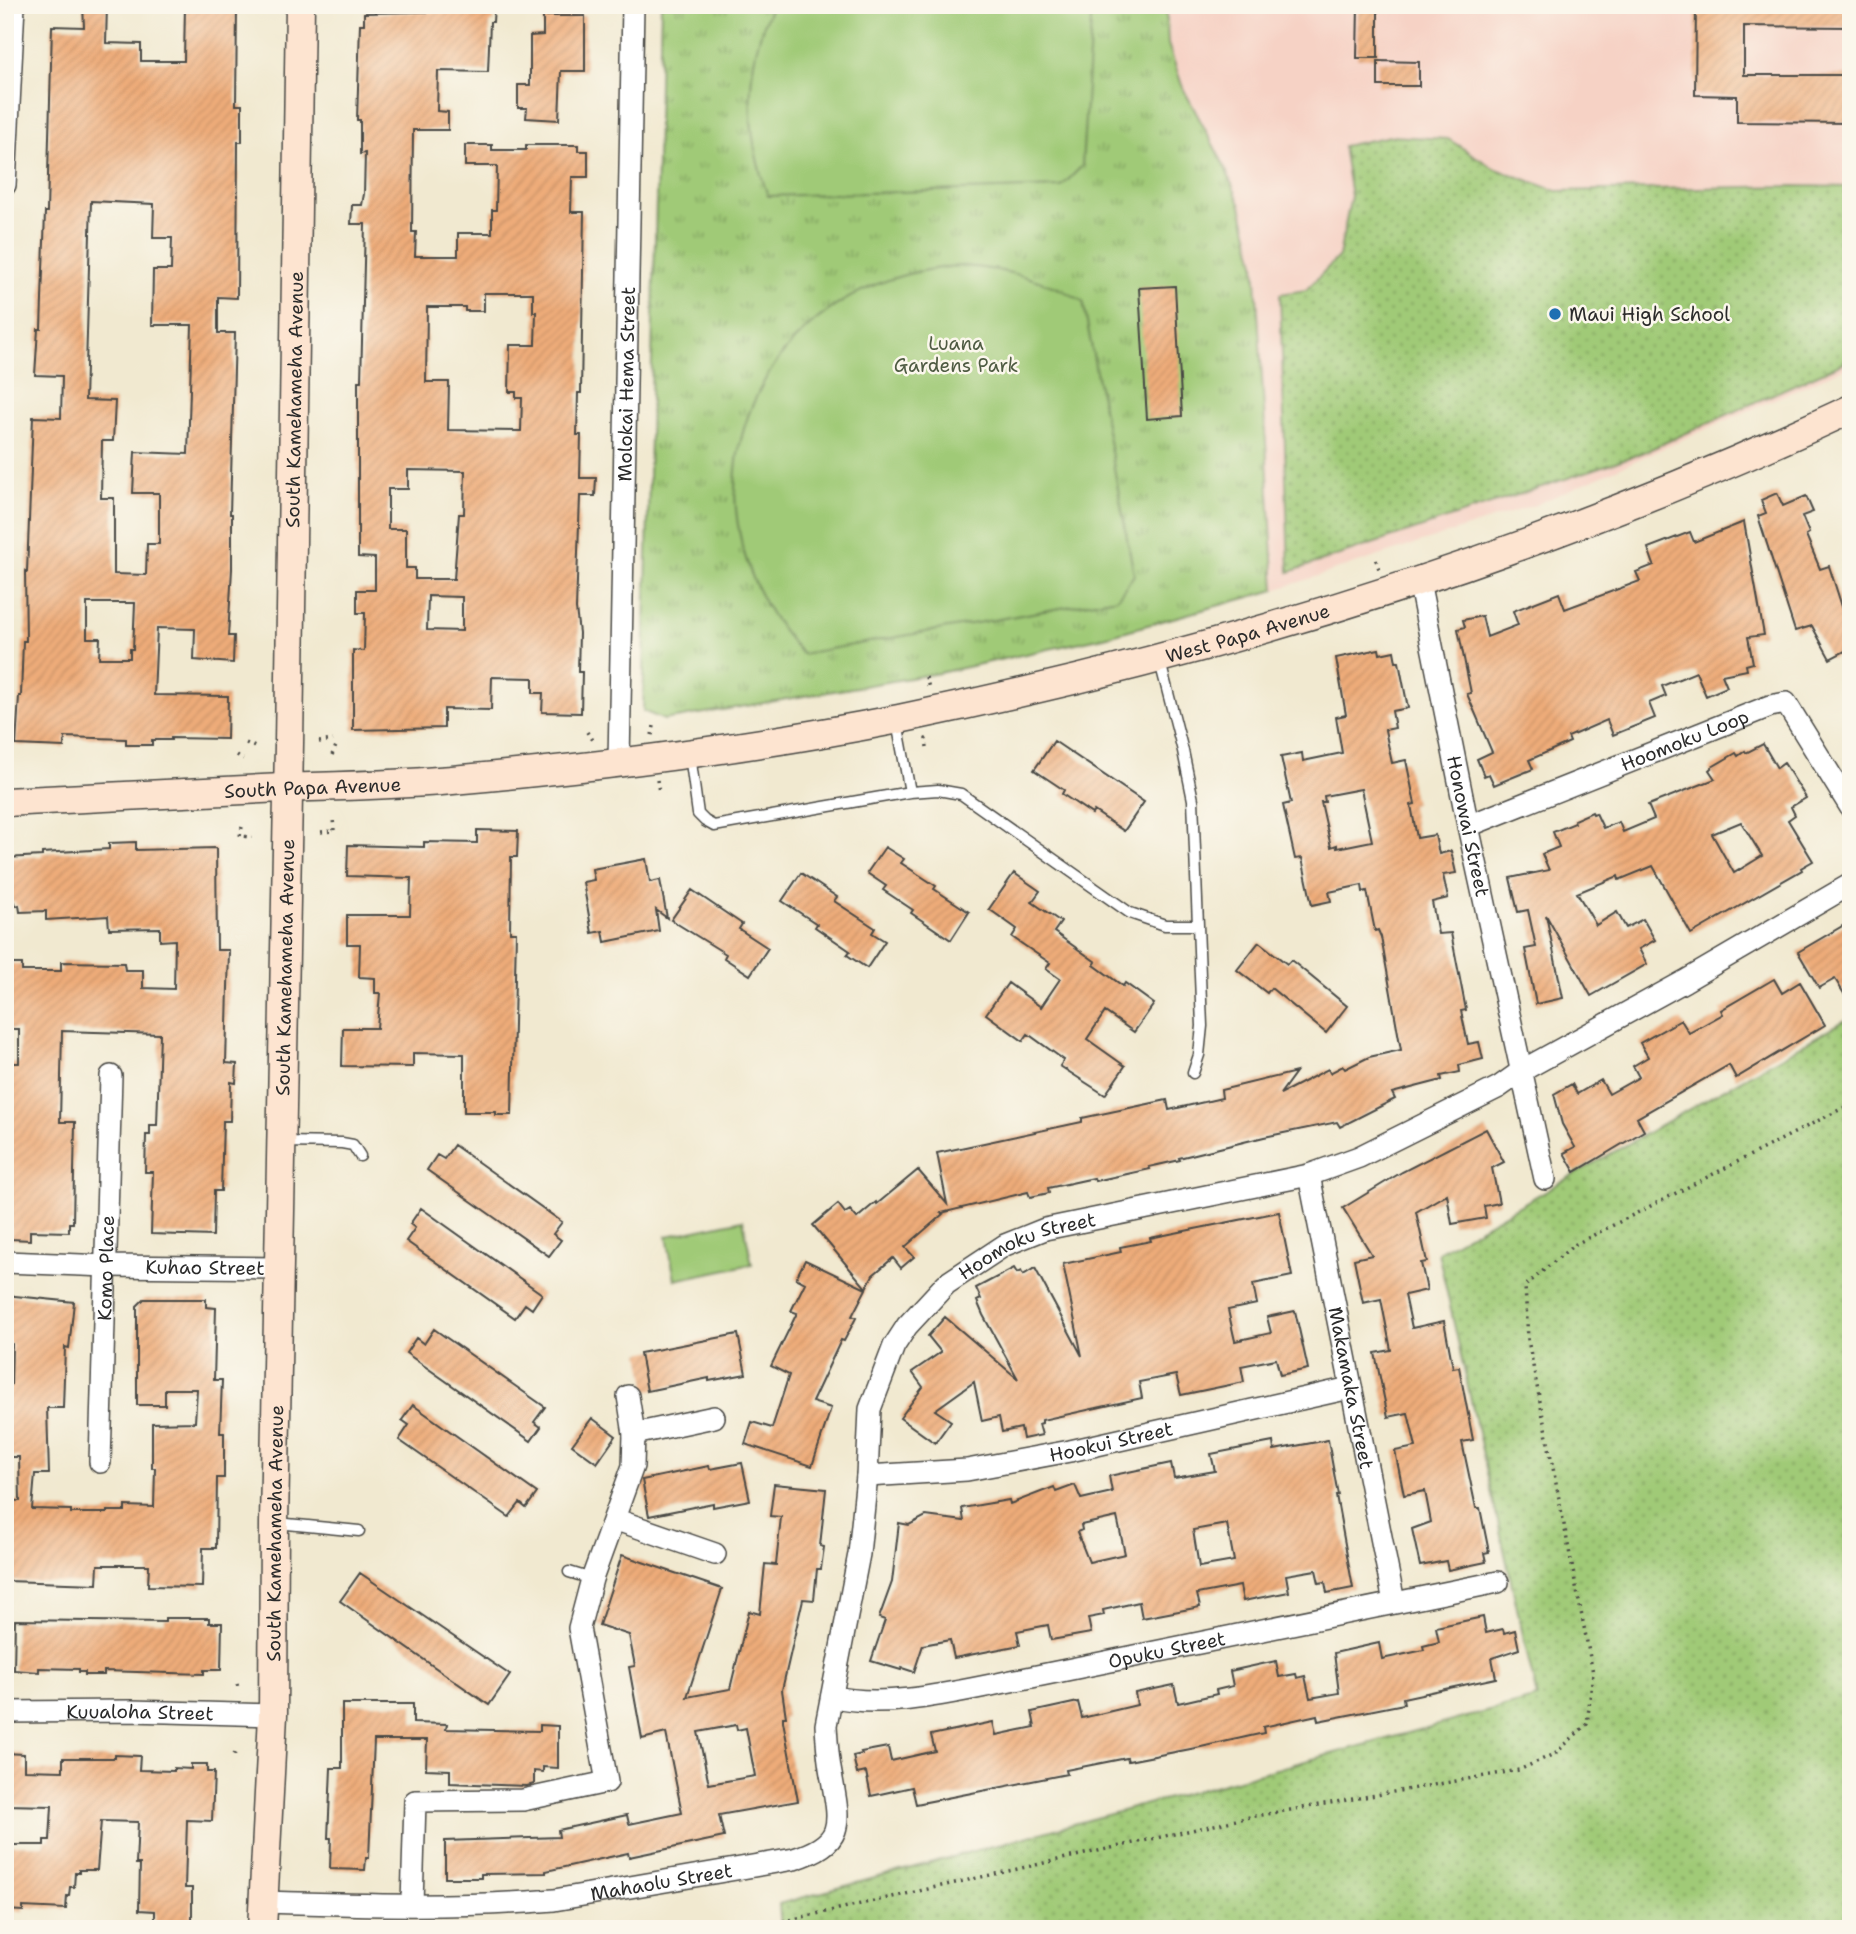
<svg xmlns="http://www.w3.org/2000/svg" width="1856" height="1934" viewBox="0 0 1856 1934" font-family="'Shantell Sans',sans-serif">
	<defs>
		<pattern id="grass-dots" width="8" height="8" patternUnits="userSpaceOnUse" patternTransform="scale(1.75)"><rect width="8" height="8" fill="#a0ca77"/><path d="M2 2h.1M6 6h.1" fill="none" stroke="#83a462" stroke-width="1.8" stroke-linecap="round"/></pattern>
		<pattern id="park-tufts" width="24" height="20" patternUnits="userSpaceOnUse" patternTransform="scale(1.75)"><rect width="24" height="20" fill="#a0ca77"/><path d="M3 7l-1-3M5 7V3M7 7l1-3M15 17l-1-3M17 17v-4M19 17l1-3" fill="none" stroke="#83a462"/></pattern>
		<pattern id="building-hatch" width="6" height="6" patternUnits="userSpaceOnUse" patternTransform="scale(1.75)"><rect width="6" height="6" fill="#eeac79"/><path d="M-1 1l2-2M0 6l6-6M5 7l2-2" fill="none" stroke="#cc9469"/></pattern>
	</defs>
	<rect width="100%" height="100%" fill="#fbf7ec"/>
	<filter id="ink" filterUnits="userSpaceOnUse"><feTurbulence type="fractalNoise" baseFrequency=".0143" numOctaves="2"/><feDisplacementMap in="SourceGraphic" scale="14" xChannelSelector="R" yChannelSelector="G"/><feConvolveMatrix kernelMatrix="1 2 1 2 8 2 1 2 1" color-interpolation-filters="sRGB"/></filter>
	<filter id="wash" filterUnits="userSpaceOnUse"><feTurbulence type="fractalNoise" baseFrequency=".00686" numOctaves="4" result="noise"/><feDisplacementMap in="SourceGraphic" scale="28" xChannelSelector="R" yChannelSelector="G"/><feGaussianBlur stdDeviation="1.57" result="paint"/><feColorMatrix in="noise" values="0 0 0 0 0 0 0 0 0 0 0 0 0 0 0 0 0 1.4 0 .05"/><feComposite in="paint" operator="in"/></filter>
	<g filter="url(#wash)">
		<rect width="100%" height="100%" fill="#f1e9d0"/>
		<path fill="#f6d2c5" d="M1166 5H1851V365L1535 505 1275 590 1255 263 1241 206 1224 165 1183 88 1168 44Z"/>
		<path fill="url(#grass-dots)" stroke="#667a51" stroke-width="2" d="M1390 136 1448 139 1494 168 1557 191 1793 186 1851 187V359L1642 453 1289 572 1280 294 1306 290 1339 256 1351 196 1343 146Z
			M1851 1017V1929H781L779 1904 1537 1698 1438 1252Z"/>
		<path fill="url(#park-tufts)" stroke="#667a51" stroke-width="2" d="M661 5H1166L1168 44 1183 88 1224 165 1241 206 1255 263 1275 590 1104 637 939 673 664 720 643 711Z"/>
		<path fill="#a0ca77" stroke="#667a51" stroke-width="2" d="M772 5H1092L1082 166 1061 187 768 196C745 133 743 67 772 5Z
			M962 266C1006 269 1044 279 1083 301L1134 575 1117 598 802 654C662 500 755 277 962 266Z
			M743 1220 752 1264 675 1280 667 1236Z"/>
		<g id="blocks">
			<path fill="url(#building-hatch)" fill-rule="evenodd" d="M83 5H107L106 43 141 44V61H184L185 5H237L236 105H242V142H238L237 298 218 297V333H235L230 514H232V569L228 636H234L233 663 194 660 195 629 157 628 154 695 228 696 227 739 171 738V740H152V745H126V739L65 737 64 747 16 745 19 696H21L23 641H26L25 571 27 572 33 417 61 418 62 376 35 375 38 329H41L45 212H47L52 26 84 27ZM91 201 154 204 153 238H172L171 270H153L152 325H192L188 454 135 452 133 493H159V544H147L146 575 114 574V498H101L102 441H113L115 401 85 400ZM87 603H135L133 649H130V658H99L100 638H87Z
				M467 5H494L493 22H490L488 72 438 71 437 111 448 112V130H413L412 232H416L415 256H458V233H492V210H496L497 166H465V145H492V150H526V145H578V151H588V177H572L571 212H584L581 393H578L577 435H581L580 478H596L595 496H580L576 609 579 633 578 672H582L581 713 542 712 543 693H533V678L492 677 491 710 444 709V728L353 730V650L364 651 365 613H357V590H375V558L358 557V381H361L365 224H351L352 205H362L364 194 365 153 360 154V120H357L360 24H364V13L466 11ZM484 293H533V312H536L535 345H510L509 392H516V398H522L521 431 448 430 449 382H426L427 307H465V311H484ZM408 470 465 471 464 514H459L454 579H415V568H406V529H388V489H408ZM428 596 462 597V631L427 630Z
				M1358 5H1378V58H1357Z
				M1696 5H1851V27L1744 26V75H1851V123L1737 122V96L1695 95Z
				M543 16H585V71H561L559 120 526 118 527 108H518V85H530V36L543 35Z
				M1378 61 1419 62V86H1378Z
				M1175 286 1182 416 1147 419 1139 288Z
				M1777 493 1783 506 1806 496 1813 512 1802 516 1809 533 1806 535 1820 569 1829 566 1846 619 1851 617V648L1830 659 1812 626 1795 631 1758 516 1766 513 1761 500Z
				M1744 522 1764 635 1748 637 1753 663 1746 665 1747 670 1722 675 1727 687 1706 696 1696 672 1662 686 1666 696 1649 703 1655 718 1613 735 1607 720 1568 737 1570 742 1529 760 1533 769 1494 785 1489 774 1484 776 1477 759 1492 752 1467 694 1471 693 1458 629 1465 627 1463 620 1482 616 1487 637 1518 625 1513 611 1559 593 1565 609 1640 581 1636 572 1654 565 1648 548 1690 532 1694 542Z
				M1379 649 1380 654 1394 651 1396 662H1399L1408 708 1392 711 1395 728 1385 730 1392 763 1406 760 1415 804 1411 805 1417 838 1435 835 1439 854 1451 851 1456 873 1443 875 1448 898 1432 902 1438 934 1451 933 1466 1010 1461 1011 1468 1044 1479 1042 1483 1059 1459 1065 1460 1072 1441 1076 1442 1080 1392 1093 1395 1099 1340 1127 1337 1122 1264 1137 1179 1158 1180 1160 1149 1167 1150 1169 1095 1181 1094 1178 1048 1188 1049 1193 1030 1197 1028 1192 941 1213 943 1214 905 1247 914 1257 901 1268 893 1258 873 1275 866 1288 813 1225 838 1204 845 1213 850 1210 857 1218 876 1202 877 1204 918 1170 947 1204 937 1153 1082 1122V1118L1167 1100 1169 1110 1222 1098 1221 1090 1296 1072 1280 1094 1328 1069 1330 1073 1343 1066 1345 1069 1369 1057 1401 1050 1381 937 1378 930 1375 931 1367 891 1363 892 1362 885 1329 892 1331 901 1312 905 1302 858 1295 859 1283 805 1291 803 1281 757 1302 753 1303 761 1342 753 1336 717 1346 715 1336 658ZM1361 789 1372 841 1337 848V845L1331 847 1321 802H1325L1324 796Z
				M1054 741 1144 802 1124 831 1094 811 1092 814 1062 794 1064 790 1034 770Z
				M1763 744 1777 768 1784 763 1806 798 1791 807 1795 815 1788 820 1813 861 1801 868 1802 870 1691 934 1653 866 1619 880 1618 876 1577 893 1596 925 1617 912 1626 928 1643 919 1655 940 1639 949 1647 964 1591 996 1546 915 1563 998 1536 1004 1525 949 1536 947 1528 910 1518 912 1510 878 1549 870 1542 854 1559 847 1553 832 1575 823 1574 820 1592 812 1593 814 1596 813 1603 828 1619 822 1623 832 1654 819 1648 805 1715 779 1709 770 1712 767 1736 753 1738 756 1745 751 1746 753ZM1741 822 1762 856 1734 873 1712 834Z
				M477 830 518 831 517 857H511L510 932H516L512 1115H496V1112H464V1054L413 1053V1067L342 1066 343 1028H377L380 993H375V978L359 977 360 944H347V915H410L411 878 347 876 348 845 424 847V842L477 843Z
				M136 842V850L216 848 217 950H229L226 1063 237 1064 236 1083 231 1082 230 1121H223L221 1191H214L213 1236 151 1234 153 1172H145L146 1135H150V1125H157L160 1034 62 1031 60 1122H75L73 1223H69V1232L30 1231V1240L11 1239V1227H5V1063H19V1029H5V964H22V971H61V962L124 963 125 970H143V988L174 989 175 940 160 941V928L109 929 108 916 46 920V911L20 912 19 905 16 906 15 902 5 903V858L42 856V853L109 849V843Z
				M885 847 904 859 901 863 936 886 934 889 969 912 951 940 911 913 913 910 883 890 886 886 867 873Z
				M646 859 650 882 660 880 667 918 656 910 659 931 605 942 603 931 592 933 583 882 594 880 592 869Z
				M801 873 837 897 834 901 875 928 872 933 885 941 867 968 847 955 850 951 815 927 817 924 782 901Z
				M1014 873 1040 891 1032 902 1061 922 1054 932 1096 962 1094 965 1123 986 1125 983 1154 1004 1134 1032 1105 1012 1087 1039 1125 1066 1105 1095 1060 1066 1064 1060 1028 1034 1023 1041 986 1014 1008 983 1041 1007 1060 979 1046 969 1050 963 1012 937 1017 929 989 909Z
				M692 890 742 924 739 929 768 948 750 975 724 958 726 954 671 920Z
				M1851 921V1005L1835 979 1819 988 1798 952Z
				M1259 942 1287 964 1291 960 1347 1006 1326 1033 1271 988 1267 993 1237 970Z
				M1774 979 1782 993 1800 982 1825 1025 1736 1078 1729 1065 1637 1118 1644 1131 1575 1172 1564 1153 1575 1147 1562 1124 1554 1094 1572 1084 1577 1094 1601 1080 1609 1094 1639 1077 1633 1066 1648 1057 1640 1043 1681 1020 1689 1033 1723 1014 1721 1010Z
				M1486 1129 1504 1162 1492 1168 1499 1203 1484 1206 1486 1218 1452 1224 1447 1194 1416 1212 1427 1262 1421 1263 1427 1290 1405 1295 1412 1328 1444 1321 1453 1368 1459 1367 1473 1440 1462 1442 1476 1508H1480L1489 1552 1484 1553 1486 1562 1448 1570 1446 1561 1420 1566 1412 1529 1431 1522 1425 1491 1404 1495 1395 1451 1416 1447 1408 1413 1388 1417 1375 1353 1391 1350 1381 1299 1363 1303 1354 1259 1372 1255 1343 1208 1402 1172Z
				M454 1145 562 1222 553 1234 561 1240 549 1256 427 1170 437 1155 444 1159Z
				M421 1208 542 1294 532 1309 525 1304 515 1318 406 1241 415 1228 410 1224Z
				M1279 1212 1292 1276 1253 1284 1257 1304 1228 1310 1235 1341 1271 1333 1267 1317 1295 1311 1308 1369 1280 1375 1276 1359 1241 1366 1244 1382 1181 1395 1176 1375 1139 1382 1142 1398 1042 1420V1423L1039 1424 1042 1435 1023 1439 1021 1428 1002 1432 999 1417 982 1421 974 1382 935 1410 951 1421 935 1443 900 1418 923 1387 912 1372 941 1352 928 1336 945 1317 1018 1379 983 1315 977 1301 981 1299 976 1288 1014 1268 1017 1273 1021 1271 1023 1275 1035 1268 1082 1356 1063 1264 1121 1252 1120 1247 1151 1241 1150 1238Z
				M805 1260 866 1289 852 1316 856 1318 844 1341 841 1340 812 1402 831 1408 812 1466 745 1444 752 1422 772 1428 789 1375 771 1366 797 1313 791 1311 805 1283 796 1278Z
				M5 1295 74 1302 69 1348 65 1347 63 1408H47L49 1474H35L32 1509 71 1510V1513H107V1511H125V1506L154 1507 155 1468H152V1423L195 1422 197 1389H165V1405H137V1306L144 1299H206V1307L216 1308 214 1380H222L220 1433H224V1478H217L216 1548H203L202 1587 148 1586 149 1565H98L97 1584 7 1581 5 1500 20 1501 19 1457H5V1385H11L12 1344 5 1343Z
				M434 1329 545 1407 534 1422 541 1427 531 1441 406 1353 416 1338 424 1344Z
				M738 1334 746 1374 709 1381V1378L647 1391 640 1353Z
				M413 1405 537 1493 526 1508 520 1503 509 1517 399 1440 409 1425 402 1420Z
				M592 1418 616 1436 597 1463 572 1445Z
				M1328 1440 1338 1495H1336L1353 1588 1327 1593 1325 1582 1319 1583 1316 1570 1286 1575 1289 1592 1243 1601 1240 1586 1197 1594 1200 1607 1142 1618 1139 1602 1103 1610 1104 1615 1088 1618 1091 1633 1051 1640 1048 1625 1017 1631 1020 1645 954 1658 950 1640 923 1645 914 1672 902 1668 901 1670 871 1661 885 1620 879 1618 892 1582 899 1523 909 1525 926 1516 964 1521 962 1508 1009 1500 1010 1504 1054 1487 1056 1492 1075 1485 1081 1499 1112 1492 1109 1476 1171 1463 1174 1478 1215 1471 1211 1454 1273 1442 1274 1450ZM1117 1517 1125 1554 1089 1562 1077 1532 1082 1530 1081 1525ZM1227 1524 1234 1561 1199 1567 1193 1530Z
				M742 1463 750 1500 713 1507V1503L649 1516 642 1480 709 1466 710 1469Z
				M774 1484 826 1489 820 1546 824 1547 821 1569H817L814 1600 803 1599 782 1690 786 1717H783V1721L798 1801 719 1815 724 1837 629 1857 628 1853 546 1871V1873L481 1874V1878H445V1841L559 1837 558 1830 627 1815 629 1824 682 1813 666 1733 642 1739 629 1667 635 1666 629 1635 599 1625 622 1555 722 1589 687 1697 730 1689 749 1611 760 1614 765 1564 776 1565 781 1517 770 1516ZM736 1725 737 1730 746 1728 755 1776 709 1784 698 1732Z
				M360 1573 510 1675 489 1705 340 1601Z
				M1483 1617 1486 1633 1503 1629 1504 1633 1515 1630 1519 1649 1492 1658 1496 1678 1403 1698 1404 1704 1318 1721 1317 1715 1263 1727 1264 1733 1201 1747 1128 1761 1127 1758 1066 1770 1067 1774 916 1804 912 1787 871 1796 866 1772 857 1774 853 1756 862 1754 861 1752 888 1747 891 1761 935 1751 931 1735 993 1722 996 1735 1035 1727 1032 1712 1078 1702 1082 1718 1137 1705 1135 1693 1174 1685 1178 1703 1217 1694 1216 1690 1233 1686 1230 1671 1276 1661 1279 1677 1296 1674 1297 1678 1305 1676 1310 1698 1339 1693 1334 1653 1379 1643 1382 1659 1424 1650 1423 1646 1439 1642 1436 1627Z
				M165 1618H209V1623H222L221 1670H204V1674L104 1671V1675H85V1672H79V1669L39 1668V1672L14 1670 15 1620 165 1622Z
				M342 1704H413V1723L447 1724 446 1729 540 1731V1725L558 1726V1768L543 1767V1772L534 1771V1784L527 1786 450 1783V1770L426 1769 427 1740H374L369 1858H366L365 1870 330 1869 331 1838H328L331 1768H342Z
				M5 1753 24 1754V1770L63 1771V1758H115V1755L140 1756 139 1770 174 1771V1768L191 1769V1764H207V1772H214L212 1821 187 1820 185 1888H192V1923L155 1922V1911L139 1910 140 1864H136L138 1822 101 1821 97 1870H79V1873H75L74 1887H70L69 1896H67L66 1909 23 1907V1911L5 1910V1845H44V1840H50L52 1806 5 1805Z"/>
		</g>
	</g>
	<g filter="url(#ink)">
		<use href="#blocks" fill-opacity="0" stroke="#494844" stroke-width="2"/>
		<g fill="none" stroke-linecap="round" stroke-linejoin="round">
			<defs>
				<path id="lane" d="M1159 658 1183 751 1193 800 1202 1026 1199 1055 1193 1073
					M897 722 910 792
					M690 755 698 814 705 821 714 826 910 792 938 790 961 794 1130 913 1165 925H1198
					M281 1142 342 1143 353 1145 360 1156
					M277 1523 359 1531
					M569 1572 592 1579"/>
				<g id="street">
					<path d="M5 185 14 5"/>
					<path id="s1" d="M1419 581 1468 826 1545 1179"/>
					<path id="s2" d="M619 762 633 5"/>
					<path id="s3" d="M1468 826 1770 706 1786 703 1851 808"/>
					<path id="s4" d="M1309 1175 1394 1602"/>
					<path id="s5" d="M5 1262 107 1266 278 1268"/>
					<path d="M634 1434 714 1417"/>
					<path id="s6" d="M100 1462 111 1076"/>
					<path id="s7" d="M867 1476 967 1470 1070 1451 1350 1388"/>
					<path d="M614 1519 715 1554"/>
					<path id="s8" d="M832 1696C887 1711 966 1689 1022 1679L1498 1582"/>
					<path id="s9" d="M5 1712 131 1711 273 1715"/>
					<path id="s10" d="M264 1902C361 1905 459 1908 554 1900L794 1859C845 1843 840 1824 832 1779 828 1761 827 1744 826 1725L859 1554 867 1476 870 1409 894 1346 907 1326 946 1284 1005 1245 1045 1229 1309 1175 1359 1157 1499 1087 1523 1070 1685 981 1851 884"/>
					<path d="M412 1904 415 1801 523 1800 607 1782 579 1628 592 1579 633 1466 634 1434 628 1396"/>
				</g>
				<g id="secondary">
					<path id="s11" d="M5 802C98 798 190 793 282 788 343 786 403 785 463 779 609 766 755 747 899 719 1226 652 1548 551 1851 409"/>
					<path id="s12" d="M262 1929 273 1715 274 1523 289 744 300 5"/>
				</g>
			</defs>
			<use href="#lane" stroke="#494844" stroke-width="13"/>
			<use href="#street" stroke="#494844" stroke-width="24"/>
			<use href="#secondary" stroke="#494844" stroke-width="31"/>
			<path stroke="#494844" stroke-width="3.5" stroke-dasharray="2 5" stroke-linecap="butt" d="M1376 560 1379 569
				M926 677 929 688
				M587 732 593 742
				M652 735 655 722
				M319 742 333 740
				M246 743 255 747
				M927 747 926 739 929 738
				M237 755 243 759
				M332 755 336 746
				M5 764 6 763
				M657 780 659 792
				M242 827 240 836 252 837
				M321 832 334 831 333 818
				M237 1684 238 1688
				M234 1755 237 1750
				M749 1929 1250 1817 1519 1770 1556 1753 1587 1724 1593 1673 1528 1340 1525 1286 1574 1245 1851 1104"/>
			<use href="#lane" stroke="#fff" stroke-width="10"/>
			<use href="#street" stroke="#fff" stroke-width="21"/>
			<use href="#secondary" stroke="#fde4d0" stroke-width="28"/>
		</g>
	</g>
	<circle fill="#1f6fb2" stroke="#fbf7ec" stroke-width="2.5" cx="1555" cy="314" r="7"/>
	<g text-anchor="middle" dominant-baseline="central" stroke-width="5" stroke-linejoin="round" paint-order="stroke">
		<g font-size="19" fill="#2b2b2b" stroke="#fbf7ec" text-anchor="start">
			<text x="1569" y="314">Maui High School</text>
		</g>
		<g font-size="19" fill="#4e5b42" stroke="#fbf7ec">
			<text x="956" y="343">Luana<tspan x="956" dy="22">Gardens Park</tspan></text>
		</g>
		<g font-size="19" fill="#2b2b2b" stroke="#fbf7ec">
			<text stroke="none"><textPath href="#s2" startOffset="378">Molokai Hema Street</textPath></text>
			<text stroke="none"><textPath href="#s12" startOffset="1530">South Kamehameha Avenue</textPath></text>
			<text stroke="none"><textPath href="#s11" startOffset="1258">West Papa Avenue</textPath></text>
			<text stroke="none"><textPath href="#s3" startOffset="233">Hoomoku Loop</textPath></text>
			<text stroke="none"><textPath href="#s11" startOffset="308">South Papa Avenue</textPath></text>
			<text stroke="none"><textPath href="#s1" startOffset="250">Honowai Street</textPath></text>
			<text stroke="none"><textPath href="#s12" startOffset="962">South Kamehameha Avenue</textPath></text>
			<text stroke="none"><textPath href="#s10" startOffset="1251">Hoomoku Street</textPath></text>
			<text stroke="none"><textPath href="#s5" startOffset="200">Kuhao Street</textPath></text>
			<text stroke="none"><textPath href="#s6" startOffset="194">Komo Place</textPath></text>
			<text stroke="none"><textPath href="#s4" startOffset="217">Makamaka Street</textPath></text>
			<text stroke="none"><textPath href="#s7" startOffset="247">Hookui Street</textPath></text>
			<text stroke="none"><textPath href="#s12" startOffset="396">South Kamehameha Avenue</textPath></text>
			<text stroke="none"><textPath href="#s8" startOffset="340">Opuku Street</textPath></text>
			<text stroke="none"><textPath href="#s9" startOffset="135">Kuualoha Street</textPath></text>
			<text stroke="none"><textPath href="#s10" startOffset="399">Mahaolu Street</textPath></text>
		</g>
	</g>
	<rect width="1856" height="1934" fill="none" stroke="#fbf7ec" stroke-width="28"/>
</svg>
